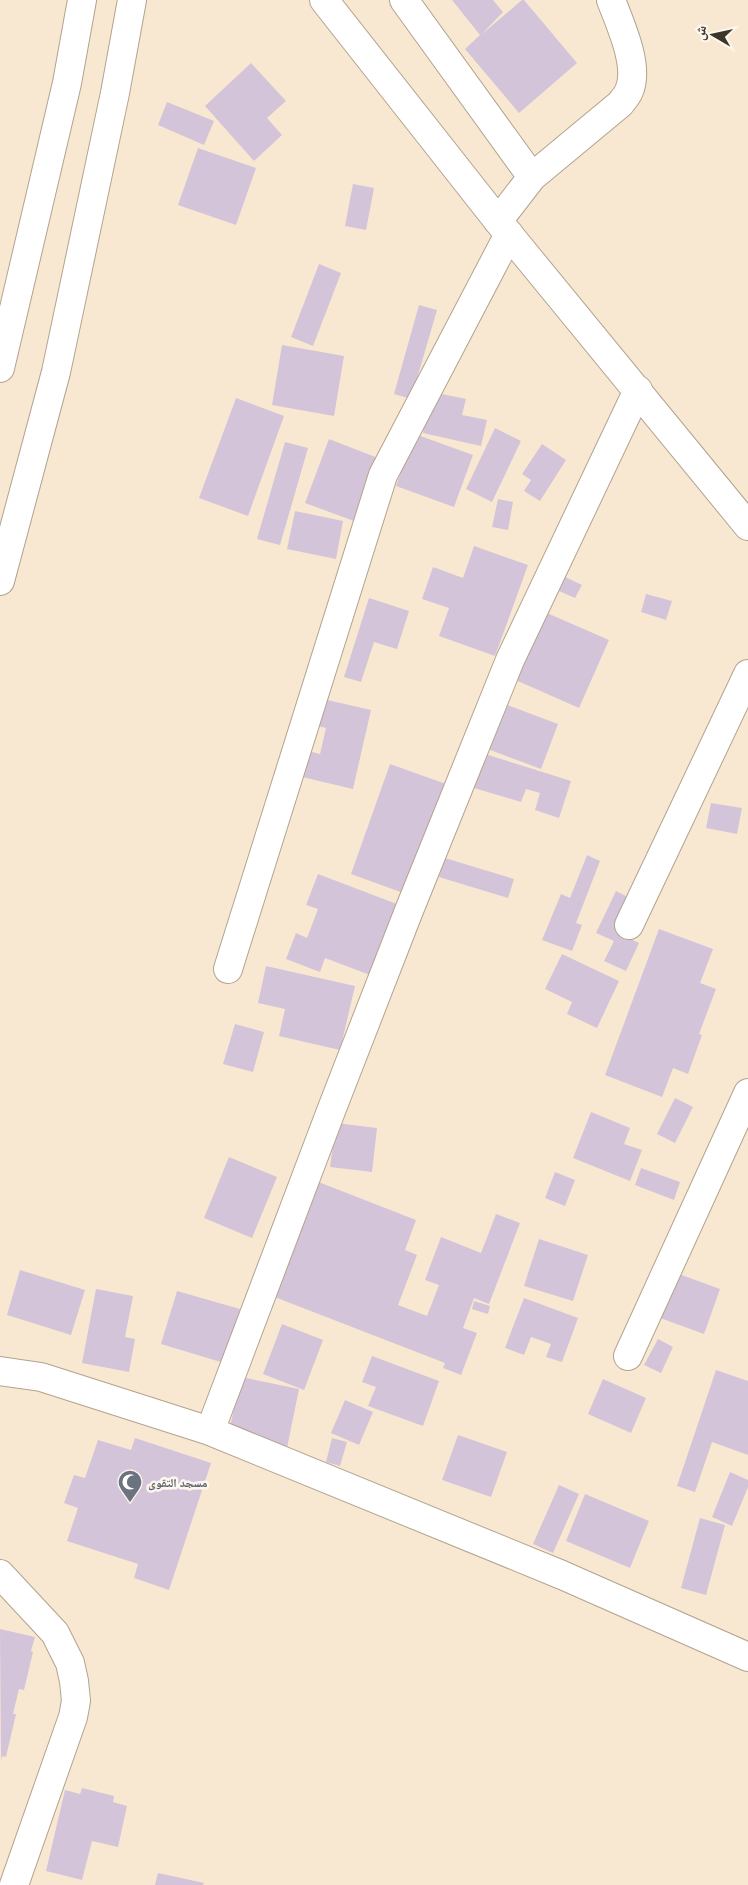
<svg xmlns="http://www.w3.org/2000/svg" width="748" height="1885" viewBox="0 0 748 1885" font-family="'PT Sans','Noto Naskh Arabic',sans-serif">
	<rect width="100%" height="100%" fill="#f8e8d2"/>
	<path fill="#d4c4d9" d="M452 0H493L503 12 482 34 522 0H524L577 63 519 113 465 49 480 35Z
		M251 63 286 101 267 118 282 135 254 161 205 106Z
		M167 102 214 121 204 145 158 125Z
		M198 148 256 168 236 225 178 205Z
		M353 184 374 188 366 230 345 226Z
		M319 264 341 273 313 346 291 337Z
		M419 305 437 310 411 399 394 394Z
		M282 345 344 356 334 416 272 405Z
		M432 392 466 399 462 415 487 420 481 446 423 433Z
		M236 398 284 416 248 516 199 498Z
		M495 428 521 441 492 502 466 489Z
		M415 434 473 455 454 507 396 486Z
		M329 439 378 458 354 521 305 503Z
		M285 442 308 448 280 545 257 539Z
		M542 444 566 460 540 501 524 491 531 480 522 474Z
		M498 499 513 502 508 530 492 527Z
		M295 511 343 521 336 559 287 549Z
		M474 546 528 565 495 656 439 636 449 608 422 599 433 567 463 578Z
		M565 577 582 585 575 598 559 591Z
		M646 594 672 601 666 620 641 612Z
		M369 598 409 611 397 649 374 642 361 682 344 677Z
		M540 610 609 640 579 708 511 678Z
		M323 699 371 710 353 789 298 776 304 750 320 754 326 728 317 726Z
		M502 703 558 724 541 769 485 748Z
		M482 753 571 781 559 818 535 810 540 793 526 789 521 802 471 787Z
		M390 764 446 784 406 894 351 874Z
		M711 803 742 808 737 834 706 828Z
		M587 855 600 861 576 923 582 925 572 951 542 940 561 894 570 898Z
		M445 858 514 879 508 898 439 877Z
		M318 874 402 906 396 923 390 921 370 975 325 958 320 972 286 959 296 933 307 938 318 909 306 905Z
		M616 891 632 899 616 932 639 943 626 971 604 961 614 941 596 933Z
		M659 929 713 949 700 983 716 989 699 1034 702 1035 688 1074 673 1068 662 1097 605 1075Z
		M562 954 619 981 597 1028 567 1014 572 1002 545 989Z
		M266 966 355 986 340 1050 279 1036 285 1009 258 1003Z
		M235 1024 264 1032 253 1072 223 1064Z
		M675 1098 693 1107 675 1143 657 1134Z
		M591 1112 630 1128 624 1144 642 1150 630 1181 573 1158Z
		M336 1123 377 1128 372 1172 330 1167Z
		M229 1157 277 1177 252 1238 204 1218Z
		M641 1168 680 1182 674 1200 635 1185Z
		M555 1172 575 1180 565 1206 545 1198Z
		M316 1181 416 1220 405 1250 417 1255 398 1305 427 1316 439 1285 425 1280 441 1237 481 1253 496 1214 520 1223 489 1304 474 1298 463 1328 477 1333 461 1375 443 1368 445 1363 272 1296Z
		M539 1239 588 1255 573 1301 524 1286Z
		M20 1270 85 1290 71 1335 7 1315Z
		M668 1270 720 1289 704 1334 652 1315Z
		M96 1289 133 1296 125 1337 135 1339 129 1372 82 1363Z
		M177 1291 240 1309 224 1363 161 1344Z
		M524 1298 578 1318 562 1362 546 1357 551 1344 531 1337 524 1355 505 1348Z
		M474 1301 490 1306 488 1314 472 1309Z
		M282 1324 323 1340 304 1390 263 1374Z
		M658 1339 673 1347 661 1373 644 1365Z
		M372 1356 439 1381 423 1426 368 1406 376 1387 362 1382Z
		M716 1370 748 1381V1455L712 1442 695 1492 677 1486Z
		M241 1377 299 1389 287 1448 228 1436Z
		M603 1379 646 1398 631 1433 588 1414Z
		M345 1400 373 1412 359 1445 331 1433Z
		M458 1435 507 1452 491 1497 442 1480Z
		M135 1438 211 1463 169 1590 134 1578 138 1564 67 1541 78 1508 64 1503 74 1475 85 1478 98 1440 131 1450Z
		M332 1438 347 1442 340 1466 326 1462Z
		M730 1472 748 1480V1487L732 1526 712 1517Z
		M559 1485 579 1494 553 1553 533 1544Z
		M585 1494 649 1521 630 1568 566 1541Z
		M700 1518 725 1525 706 1595 681 1588Z
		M0 1629 35 1637 31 1651 33 1652 24 1690 19 1689 13 1714H16L6 1757 2 1756 1 1761Z
		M82 1788 114 1796 113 1802 127 1806 118 1847 92 1841 82 1880 46 1871 65 1790 80 1794Z
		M158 1873 204 1883 203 1885H155Z"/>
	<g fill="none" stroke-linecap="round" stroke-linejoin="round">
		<defs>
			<path id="minor" d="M404 0 532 177
				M498 221 532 177 620 104C623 100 627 96 629 91 640 66 620 24 611 0
				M629 925 748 674
				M228 969 383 475 509 234
				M628 1356 748 1093
				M0 1371 41 1377 210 1431 562 1575 748 1657
				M210 1431 331 1111 408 913 510 660 638 390
				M0 1574 55 1633 70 1663 74 1681 76 1701 73 1717 14 1885"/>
			<path id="major" d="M324 0 498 221 748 526"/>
			<path id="highway" d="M0 368 67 83 82 0
				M0 581 56 372 115 93 132 0"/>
		</defs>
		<use href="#minor" stroke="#b2a38f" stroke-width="30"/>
		<use href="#major" stroke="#b2a38f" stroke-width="30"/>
		<use href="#highway" stroke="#b2a38f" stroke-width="30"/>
		<use href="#minor" stroke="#fff" stroke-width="28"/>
		<use href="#major" stroke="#fff" stroke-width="28"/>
		<use href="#highway" stroke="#fff" stroke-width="28"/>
	</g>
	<defs>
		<symbol id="mosque-pin" viewBox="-11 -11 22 30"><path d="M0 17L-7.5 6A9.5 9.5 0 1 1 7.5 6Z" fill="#6b7280" stroke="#fdf7ee"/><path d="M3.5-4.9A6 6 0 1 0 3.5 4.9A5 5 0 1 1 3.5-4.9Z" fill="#fff"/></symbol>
	</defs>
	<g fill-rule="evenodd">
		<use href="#mosque-pin" x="116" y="1468" width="28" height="38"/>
	</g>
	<g text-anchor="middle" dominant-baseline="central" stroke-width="5" stroke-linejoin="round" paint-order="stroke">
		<g font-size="12" font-weight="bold" fill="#5b616d" stroke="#fdf7ee" text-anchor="start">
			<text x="148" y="1482">مسجد التقوى</text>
		</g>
	</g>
	<g transform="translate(713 35) rotate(279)" stroke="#fdf7ee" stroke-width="4" paint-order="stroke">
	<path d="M0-4L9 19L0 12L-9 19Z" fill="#3b352c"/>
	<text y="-8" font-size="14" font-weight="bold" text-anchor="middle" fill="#3b352c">ش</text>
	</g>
</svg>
